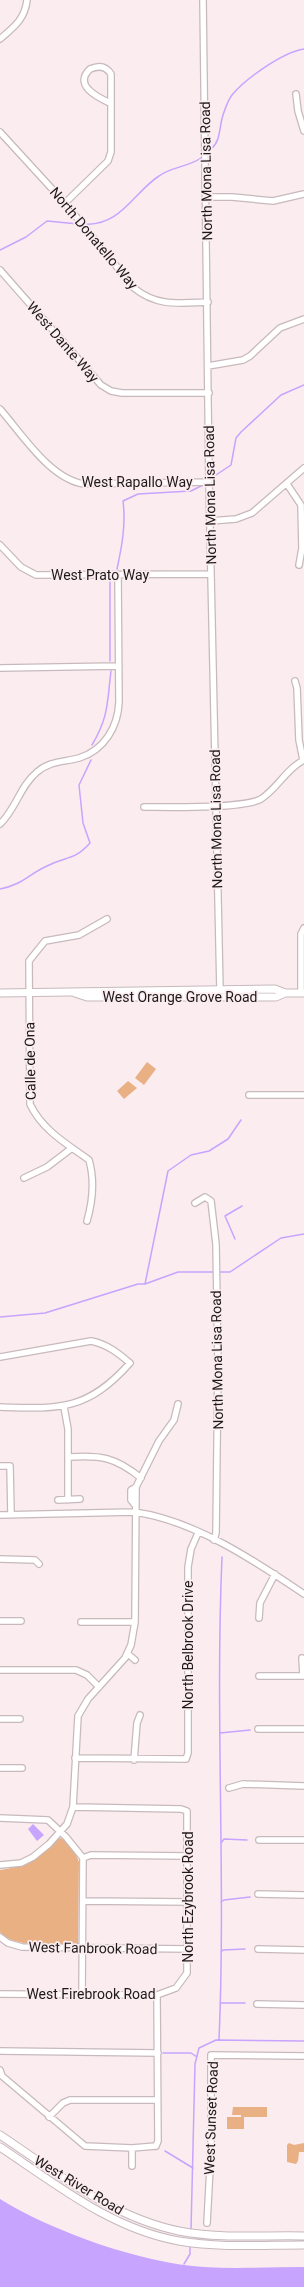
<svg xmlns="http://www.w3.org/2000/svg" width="304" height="2287" viewBox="0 0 304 2287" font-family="Roboto,sans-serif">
	<rect width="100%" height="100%" fill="#fbecf0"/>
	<path fill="#e9b083" d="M147 1062 156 1069 144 1085 135 1078Z
		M128 1081 137 1088 124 1099 117 1091Z
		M59 1838 64 1839 74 1850 79 1862 78 1944C58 1944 13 1949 0 1932V1870C25 1867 42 1856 59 1838Z
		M233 2107H267V2117H244V2129H227V2117H241V2115H232Z
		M289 2143 294 2145 304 2143V2152H299L298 2161 296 2164 287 2162V2145Z"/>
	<path fill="#c7a4fe" d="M33 1824 44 1835 37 1841 28 1829Z
		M0 2199C51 2231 144 2264 204 2267 237 2269 271 2267 304 2267V2287H0Z"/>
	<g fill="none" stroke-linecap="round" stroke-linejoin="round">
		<path stroke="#c7a4fe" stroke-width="1.5" d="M211 149C221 141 219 127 223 115 225 109 228 100 232 95 245 79 283 52 304 49
			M84 224C120 227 134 192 159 176 171 167 188 167 201 158
			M0 250 26 237 47 221 78 224
			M210 479 231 465 236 438 241 432 281 395 304 385
			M117 569C122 546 126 524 123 501L138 494 191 491 205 484
			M110 661V580
			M92 745C109 716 107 703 111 671
			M0 889C22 885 29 874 47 866 66 856 74 861 90 843L83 823 79 785 91 760
			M235 1239 225 1216 242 1206
			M219 1272H230L281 1238 304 1234
			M145 1284 168 1171 191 1155 209 1151 228 1139 241 1120
			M0 1317 45 1313 138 1284H145L178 1272H215
			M220 1733 250 1730
			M221 1843 224 1839 247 1840
			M221 1902 224 1900 250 1897
			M221 1952 223 1950 245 1949
			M220 2003H245
			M219 2040C226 1879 215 1718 222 1557
			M163 2053H191L197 2057
			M165 2151 193 2168
			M191 2230 195 2064 199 2048 216 2040 304 2041
			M184 2264 190 2254V2246"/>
		<defs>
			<path id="minor" d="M203 0 209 482 220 990
				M0 39C14 27 25 19 27 0
				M296 94 298 111 304 131
				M0 132 65 203 134 288C157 307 180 303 208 302
				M206 197H232L273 201 304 194
				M65 203 108 161 111 152V74C106 66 99 65 90 69 73 85 97 97 110 103
				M0 270 101 385 111 391 122 393H209
				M208 366 243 360 250 356 280 328 304 319
				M0 409C22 434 50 479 84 484L209 482
				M287 484 301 505 302 548 299 565
				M210 521 236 519 252 513 304 468
				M0 545 21 567 36 575 211 574
				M0 668 119 666
				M295 681 297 688 299 740 303 760
				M144 807C168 807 243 809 261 799 278 788 286 769 304 760
				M0 824C16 809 20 786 37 772 49 761 64 762 79 758 105 750 118 726 119 702L118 575
				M301 993V934L304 928
				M249 1095H304
				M24 1178 47 1167 72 1148
				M195 1203 205 1197 211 1201 216 1244 218 1363 216 1533 214 1540
				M87 1221C93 1200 95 1181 89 1160 67 1144 42 1130 30 1104L29 961 45 941 79 935 107 919
				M0 1357 91 1341C107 1344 118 1353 130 1363 87 1411 60 1409 0 1407
				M64 1407 68 1429V1500
				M69 1457C101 1455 115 1457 141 1478
				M0 1466H10L11 1514
				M58 1500 80 1499
				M135 1505 131 1500V1490L136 1487 159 1441 174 1420 178 1404
				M0 1515 134 1512C194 1520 255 1561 304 1594
				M0 1559 35 1560 39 1564
				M259 1618 260 1603 275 1574
				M0 1621H21
				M81 1622H135
				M128 1654 135 1660
				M302 1658 303 1676
				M0 1670H76L87 1675 99 1687
				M259 1676H304
				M0 1719H20
				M258 1729H304
				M75 1758 186 1759
				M186 1759 188 1753V1567L191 1549 198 1533
				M134 1760 137 1723 140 1715
				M0 1768H22
				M229 1788 243 1784 304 1786
				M0 1818 48 1820 66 1837 83 1858 82 1995
				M259 1840H304
				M83 1858 91 1855 188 1856
				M0 1865 21 1863 33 1857 49 1844 67 1824 73 1807 78 1716 88 1699 125 1658 131 1645 135 1622 136 1487
				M258 1894 304 1895
				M83 1901 188 1902
				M0 1937 8 1943 22 1947 188 1949
				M258 1949 304 1950
				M0 1994 157 1995 176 1988 187 1973V1811L181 1809 73 1807
				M257 2004 304 2005
				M0 2051 158 2053
				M0 2070 2 2076 85 2146 132 2148 156 2146
				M49 2117 63 2103 70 2100H157
				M156 2146 158 2141 157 1995
				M132 2148V2166
				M207 2223 211 2149V2055L304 2056"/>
			<path id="major" d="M0 993 275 989 285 993H304
				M75 993 87 997H276L285 993
				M0 2135C56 2172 111 2217 179 2231 220 2239 263 2235 304 2236
				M0 2147C56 2184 111 2229 179 2241 220 2248 263 2245 304 2245"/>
		</defs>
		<use href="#minor" stroke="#c7b9bc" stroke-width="8"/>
		<use href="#major" stroke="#c7b9bc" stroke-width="9"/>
		<use href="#minor" stroke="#fff" stroke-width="5.5"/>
		<use href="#major" stroke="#fff" stroke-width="7"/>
	</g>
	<g text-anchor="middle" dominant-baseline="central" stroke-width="3.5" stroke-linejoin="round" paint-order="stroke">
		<g font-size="14" fill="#1d181a" stroke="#fbecf0">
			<text transform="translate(206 171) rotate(-91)">North Mona Lisa Road</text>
			<text transform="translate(94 238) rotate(50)">North Donatello Way</text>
			<text transform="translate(63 342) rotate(49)">West Dante Way</text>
			<text x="137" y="482">West Rapallo Way</text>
			<text transform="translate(210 495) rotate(-91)">North Mona Lisa Road</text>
			<text x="100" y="575">West Prato Way</text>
			<text transform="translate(216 819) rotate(-91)">North Mona Lisa Road</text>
			<text x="180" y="997">West Orange Grove Road</text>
			<text transform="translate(30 1061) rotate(-91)">Calle de Ona</text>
			<text transform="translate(217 1360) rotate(-91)">North Mona Lisa Road</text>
			<text transform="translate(188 1645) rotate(-90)">North Belbrook Drive</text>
			<text transform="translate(188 1897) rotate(-90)">North Ezybrook Road</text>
			<text transform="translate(93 1948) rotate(1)">West Fanbrook Road</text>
			<text x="91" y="1994">West Firebrook Road</text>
			<text transform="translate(211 2118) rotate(-88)">West Sunset Road</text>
			<text transform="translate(79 2185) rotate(31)">West River Road</text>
		</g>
	</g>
</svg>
